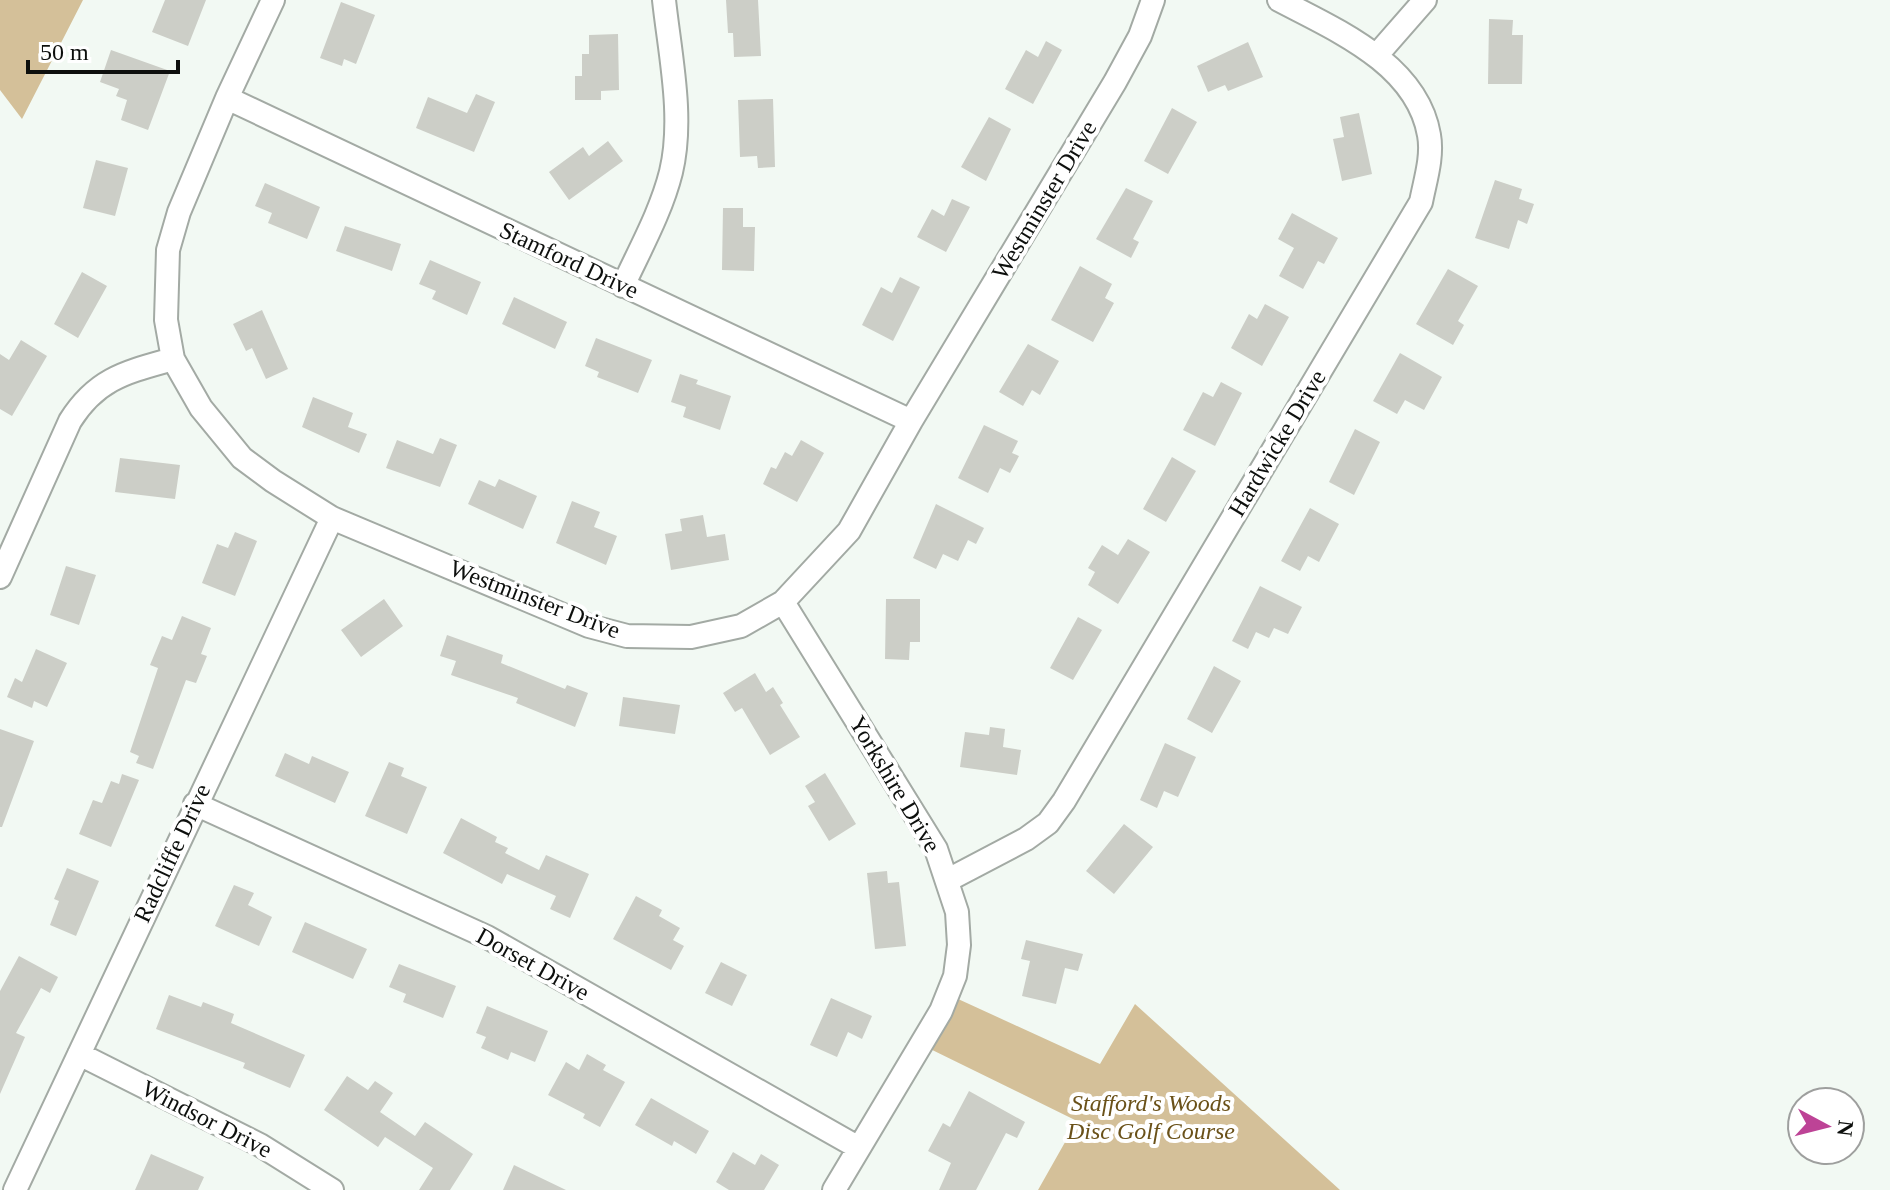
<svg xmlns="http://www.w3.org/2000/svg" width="1890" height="1190" viewBox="0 0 1890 1190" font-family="Georgia,serif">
	<rect width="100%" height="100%" fill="#f2f9f3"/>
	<path fill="#d4c099" d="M0 0H83L22 119 0 90Z
		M945 993 1100 1064 1135 1004 1340 1190H1038L1077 1121 920 1044Z"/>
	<path fill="#cccec7" d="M165 0H206L188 46 152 32Z
		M726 0H758L761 56 734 57 733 33H728Z
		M341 2 375 15 356 64 344 59 342 66 320 58Z
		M1489 19 1513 20 1512 35H1523L1522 84H1488Z
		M618 34 619 90 601 91V100H575V76H582V54H589V35Z
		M1046 41 1062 50 1033 104 1005 89 1026 50 1038 57Z
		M1248 42 1263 77 1228 91 1225 85 1208 92 1197 66Z
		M111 50 170 71 148 130 121 120 127 100 116 96 119 89 100 82Z
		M476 94 495 102 474 152 416 128 428 97 467 113Z
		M773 99 775 167 758 168 757 156 740 157 738 100Z
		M1172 108 1197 122 1168 174 1144 161Z
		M1359 113 1372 174 1342 181 1333 139 1344 137 1340 117Z
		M989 117 1011 129 986 181 961 167Z
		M608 141 623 161 569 200 549 172 583 147 589 156Z
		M96 160 128 168 115 216 83 208Z
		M1495 180 1522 189 1519 199 1534 204 1527 224 1518 220 1509 249 1475 238Z
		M265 183 320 207 307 239 268 223 272 213 255 206Z
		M1126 188 1153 201 1133 239 1139 242 1131 258 1096 239Z
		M952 199 970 207 946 252 917 237 932 209 944 216Z
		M723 208H743V227H755L754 271 722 270Z
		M1292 213 1338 238 1324 264 1318 261 1303 289 1279 276 1294 248 1278 239Z
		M345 226 401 244 392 271 336 251Z
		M430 260 481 282 467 315 432 299 436 291 419 284Z
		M1080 266 1112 284 1105 298 1114 303 1093 342 1051 320Z
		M1448 269 1478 286 1458 321 1464 325 1453 345 1416 324Z
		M82 272 107 286 78 338 54 324Z
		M900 277 920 287 893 341 862 325 881 287 892 293Z
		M514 297 567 322 555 349 502 324Z
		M1265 304 1289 317 1262 366 1231 348 1249 314 1257 319Z
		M262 310 288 369 266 379 252 348 246 351 233 324Z
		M596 338 652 360 638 393 597 377 599 372 585 366Z
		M21 340 47 356 12 416 0 409V354L9 360Z
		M1028 344 1059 361 1040 395 1032 390 1023 406 999 392Z
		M1400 353 1442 377 1424 410 1405 400 1397 414 1373 401Z
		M680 374 698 380 696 384 731 396 720 430 683 417 686 407 671 402Z
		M1221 382 1242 393 1215 446 1183 430 1203 392 1213 397Z
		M313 397 353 413 348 427 367 434 359 453 302 427Z
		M984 425 1018 441 1012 453 1019 456 1010 473 1000 468 988 493 958 478Z
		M1355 429 1380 442 1354 495 1329 482Z
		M440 438 457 445 440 487 386 468 397 440 433 454Z
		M801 440 824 453 797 502 763 484 771 467 776 469 785 452 792 456Z
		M1172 457 1196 471 1166 522 1143 509Z
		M120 458 180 465 175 499 115 492Z
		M499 479 537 496 523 529 468 504 479 480 495 487Z
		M572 501 600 512 594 527 617 536 606 565 556 543Z
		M936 504 984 528 976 544 968 540 958 561 943 554 936 569 913 558Z
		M1310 508 1339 524 1319 562 1308 556 1300 571 1281 561Z
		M703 515 707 537 725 534 729 560 671 570 665 534 682 531 680 519Z
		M235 532 257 541 235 596 202 583 217 544 228 548Z
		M1128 539 1150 552 1118 604 1088 585 1095 572 1088 568 1102 545 1118 555Z
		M66 566 96 575 79 625 50 615Z
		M1260 586 1302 607 1288 634 1274 628 1269 638 1256 632 1248 649 1232 641Z
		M384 599 403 626 361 657 341 630Z
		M886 599H920V642H910L909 660 885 659Z
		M182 616 211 628 201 654 207 656 196 683 186 680 153 769 136 763 139 756 130 752 158 668 150 665 162 636 172 640Z
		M1078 617 1102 630 1073 680 1050 668Z
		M447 635 503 655 501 663 565 689 567 685 588 693 575 727 516 703 518 698 451 675 456 661 440 656Z
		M36 649 67 663 47 707 34 701 32 708 7 697 15 678 22 682Z
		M1214 666 1241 681 1212 733 1187 719Z
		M755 673 766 692 773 687 783 703 780 705 800 737 770 755 742 708 735 712 723 693Z
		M623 697 680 705 675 734 619 726Z
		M990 727 1005 729 1003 747 1021 750 1017 775 960 767 965 732 989 735Z
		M0 729 34 741 2 827H0Z
		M1165 743 1196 757 1178 797 1164 791 1157 808 1140 800Z
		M285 753 309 764 312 756 349 772 335 803 275 776Z
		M389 762 404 768 401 776 427 787 407 834 365 816Z
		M825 773 856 824 829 841 808 806 815 802 805 786Z
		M122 774 139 780 111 847 79 834 93 800 102 803 111 781 119 784Z
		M461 818 497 837 495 842 508 848 505 853 539 870 546 855 589 874 570 918 550 909 556 896 507 874 502 884 443 853Z
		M1124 824 1153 847 1114 894 1086 871Z
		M67 868 99 881 76 936 50 925 59 901 54 899Z
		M887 871 888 883 899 882 906 946 875 949 867 873Z
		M234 885 254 893 248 905 272 917 259 946 215 926Z
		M636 896 662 910 659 916 680 928 673 940 684 946 671 970 613 939Z
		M305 922 367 949 353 979 292 952Z
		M1026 940 1083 954 1078 971 1065 968 1056 1004 1022 996 1030 961 1021 959Z
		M19 956 58 977 50 993 41 988 16 1033 25 1037 0 1094V991Z
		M721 962 747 975 732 1006 705 993Z
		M399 964 456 986 443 1018 403 1002 406 994 389 987Z
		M169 995 201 1007 203 1002 234 1014 231 1023 305 1055 290 1088 243 1068 245 1063 156 1029Z
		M831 998 872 1016 862 1039 848 1032 837 1057 810 1045Z
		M487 1006 548 1031 535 1062 511 1052 508 1060 481 1048 486 1037 476 1033Z
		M587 1054 606 1065 603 1070 625 1082 600 1127 583 1118 585 1114 548 1095 566 1062 579 1070Z
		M347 1076 368 1090 375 1081 393 1093 380 1112 415 1136 425 1122 473 1154 450 1190H419L433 1168 385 1137 378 1147 324 1110Z
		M969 1091 1025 1122 1017 1138 1006 1133 976 1190H939L951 1163 928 1151 943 1123 950 1127Z
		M651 1098 709 1131 696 1154 674 1141 672 1146 635 1125Z
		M733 1152 755 1165 761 1154 779 1165 764 1190H729L716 1182Z
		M151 1154 204 1177 198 1190H135Z
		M514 1165 566 1190H503Z"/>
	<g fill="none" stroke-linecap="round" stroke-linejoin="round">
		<defs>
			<path id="minor" d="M273 0 227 98 179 212 168 250 166 320 173 359 201 408 242 458 273 481 332 518 589 626 627 636 691 637 741 626 783 602 849 531 911 421 1115 82 1140 36 1153 0
				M1376 56 1425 0
				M227 98 911 421
				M623 286C640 249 661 212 671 172 684 118 670 55 664 0
				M0 577 70 421C97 378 127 372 173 359
				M783 602 936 849 957 912 959 945 955 976 941 1011 834 1190
				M195 804 487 937 859 1148
				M948 880 1026 839 1048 823 1064 801 1421 202C1425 181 1433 157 1429 135 1417 64 1336 30 1279 0
				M79 1054 260 1145 332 1190
				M15 1190 332 518"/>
		</defs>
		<use href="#minor" stroke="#a3aaa4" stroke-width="26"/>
		<use href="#minor" stroke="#fff" stroke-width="22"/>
	</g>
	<g text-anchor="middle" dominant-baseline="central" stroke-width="8" stroke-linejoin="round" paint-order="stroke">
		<g font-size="24" fill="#0d0f0d" stroke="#fff">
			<text transform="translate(1044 200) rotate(-59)">Westminster Drive</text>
			<text transform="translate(569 260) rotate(25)">Stamford Drive</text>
			<text transform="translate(1277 443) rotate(-59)">Hardwicke Drive</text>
			<text transform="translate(535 599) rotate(21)">Westminster Drive</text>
			<text transform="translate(895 784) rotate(59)">Yorkshire Drive</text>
			<text transform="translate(172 853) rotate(-65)">Radcliffe Drive</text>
			<text transform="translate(533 964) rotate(29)">Dorset Drive</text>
			<text transform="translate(207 1119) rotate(27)">Windsor Drive</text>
		</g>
		<g font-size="24" font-style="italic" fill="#6a5119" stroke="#fff">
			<text x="1151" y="1103">Stafford's Woods<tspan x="1151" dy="28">Disc Golf Course</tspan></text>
		</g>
	</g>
	<g transform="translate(1826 1126) rotate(97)"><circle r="38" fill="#ffffff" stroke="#9e9f9e" stroke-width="2"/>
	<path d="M0-6L14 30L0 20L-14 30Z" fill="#bd4396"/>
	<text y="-12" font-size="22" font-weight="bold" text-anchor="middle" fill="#0d0f0d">N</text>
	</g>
	<path d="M28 60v12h150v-12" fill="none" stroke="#0d0f0d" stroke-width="4"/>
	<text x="40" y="60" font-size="24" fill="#0d0f0d" stroke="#ffffff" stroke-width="6" paint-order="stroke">50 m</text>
</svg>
